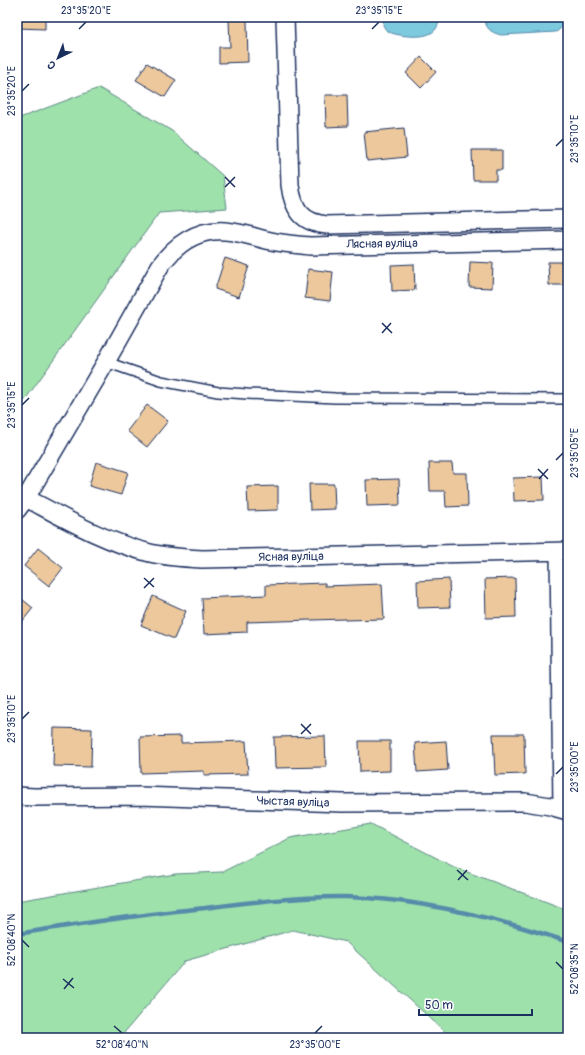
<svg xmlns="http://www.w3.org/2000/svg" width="585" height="1055" viewBox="0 0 585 1055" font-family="Pangolin,sans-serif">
	<rect width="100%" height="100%" fill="#fff"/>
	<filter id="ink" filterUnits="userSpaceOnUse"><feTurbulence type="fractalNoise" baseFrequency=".025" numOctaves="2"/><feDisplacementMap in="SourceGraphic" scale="8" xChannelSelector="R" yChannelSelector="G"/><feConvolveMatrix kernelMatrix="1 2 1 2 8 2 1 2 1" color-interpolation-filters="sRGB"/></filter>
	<g filter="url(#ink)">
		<path fill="#9fe1ab" stroke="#5d8884" d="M99 88 172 131 223 176 227 208 159 213 17 411V119Z
			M371 824 454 867 568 910V1038H452L346 942 293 930 185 961 123 1034 124 1038H17V901L175 874 222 872 290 838Z"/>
		<path fill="#7dc9dd" stroke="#568baa" d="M385 17H440C439 24 437 30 431 33 422 39 395 36 387 31 385 29 384 27 383 25L384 19Z
			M484 17H565C565 24 562 28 556 32L501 35C489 32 486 28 484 17Z"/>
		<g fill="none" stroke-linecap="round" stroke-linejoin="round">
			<path stroke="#568baa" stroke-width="4.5" d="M17 934C60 927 103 920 145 915 165 912 185 910 205 908 252 902 300 896 347 897 422 899 497 918 568 942"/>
		</g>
		<path fill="#ecc89c" stroke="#1b2f5e" d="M17 17H45V29L17 28Z
			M229 20H247L248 62 219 63V47H230Z
			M421 57 436 72 421 88 406 73Z
			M147 63 176 80 165 97 136 80Z
			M325 95H347L348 126 326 127Z
			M404 128 407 157 367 161 364 132Z
			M472 150H502V170H496V180H473Z
			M225 258 249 266 239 297 215 289Z
			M470 262 493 263 492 288 469 287Z
			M548 262H568V285H549Z
			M414 264 415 290 392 291 391 265Z
			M308 269 333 272 330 301 305 298Z
			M147 405 168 421 147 447 127 431Z
			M96 462 128 472 121 495 89 486Z
			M429 463H452L453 473H467L468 506 446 507 445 491H430Z
			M543 477 544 500 514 501 513 478Z
			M399 479 400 505 367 506 366 480Z
			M309 484H334L335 509 310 510Z
			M278 486V510L248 511 247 487Z
			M38 548 63 568 49 586 24 566Z
			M515 578 516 617 486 618 485 579Z
			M449 579 450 607 418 608 417 581Z
			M325 583V586L382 584 384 619 345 620V619L247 622V632L204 634 202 598 266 595V585Z
			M17 595 33 608 17 628Z
			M153 596 186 611 174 639 141 625Z
			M54 728 92 729 91 767 53 766Z
			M493 734H524L525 774 495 775Z
			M181 736V743L246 741 248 774 204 775V771L141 773 140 737Z
			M325 736 326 767 275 768 274 737Z
			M359 741H390V771L360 772Z
			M446 741 448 770 417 772 415 743Z"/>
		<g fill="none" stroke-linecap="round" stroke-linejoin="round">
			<defs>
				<path id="lane" d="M106 362 161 381 218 392 247 394 335 398 568 399"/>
				<path id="street" d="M285 17 290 185C293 209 302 223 327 225L568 219
					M26 498C66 519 105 542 150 553 167 557 184 558 202 559L568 551
					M17 510 26 498 106 362 160 266C175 245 197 229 225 231 242 232 259 239 276 242 288 244 299 245 310 246L568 240
					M559 552 562 809
					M17 796 34 797 140 796 342 803 525 802 550 806 568 811"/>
			</defs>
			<use href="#lane" stroke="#1b2f5e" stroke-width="12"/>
			<use href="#street" stroke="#1b2f5e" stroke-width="20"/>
			<use href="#lane" stroke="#fff" stroke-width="9"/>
			<use href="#street" stroke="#fff" stroke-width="17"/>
		</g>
	</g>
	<path fill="none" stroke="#1b2f5e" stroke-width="1.5" d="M79 29 86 22M372 29 379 22M22 91 29 84M556 146 563 139M225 177 235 187M225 187 235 177M382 323 392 333M382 333 391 323M22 405 29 398M556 460 563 453M538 469 548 479M539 479 548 469M144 578 154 587M144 588 154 578M22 719 29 712M301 724 311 734M301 734 311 724M556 774 563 767M457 870 468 880M458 880 467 870M22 940 29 947M556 962 563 969M63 979 74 988M64 989 73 978M114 1026 122 1033M315 1033 322 1026"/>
	<g text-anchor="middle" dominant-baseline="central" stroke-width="4" stroke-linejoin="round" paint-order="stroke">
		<g font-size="12" fill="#1b2f5e" stroke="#fff">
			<text transform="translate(382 244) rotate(-1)">Лясная вуліца</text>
			<text transform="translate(291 557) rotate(-1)">Ясная вуліца</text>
			<text transform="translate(293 802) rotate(2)">Чыстая вуліца</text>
		</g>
	</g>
	<rect width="585" height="1055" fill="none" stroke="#fff" stroke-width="44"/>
	<g transform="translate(58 58) rotate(223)" stroke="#ffffff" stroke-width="3" paint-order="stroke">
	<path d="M0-3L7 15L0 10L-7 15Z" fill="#1b2f5e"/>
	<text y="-6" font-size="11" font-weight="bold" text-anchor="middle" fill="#1b2f5e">С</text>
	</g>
	<path d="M419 1009v6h113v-6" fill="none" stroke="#1b2f5e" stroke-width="2"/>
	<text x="425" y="1009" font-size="12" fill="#1b2f5e" stroke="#ffffff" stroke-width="3" paint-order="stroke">50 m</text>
	<rect x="22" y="22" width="541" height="1011" fill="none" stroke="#1b2f5e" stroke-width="1.5"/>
	<g font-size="10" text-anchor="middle" fill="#1b2f5e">
		<text x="86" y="14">23°35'20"E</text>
		<text x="379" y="14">23°35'15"E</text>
		<text transform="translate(11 91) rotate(-90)" y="4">23°35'20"E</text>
		<text transform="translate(574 139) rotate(-90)" y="4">23°35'10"E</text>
		<text transform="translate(11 405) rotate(-90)" y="4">23°35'15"E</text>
		<text transform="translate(574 453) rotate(-90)" y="4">23°35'05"E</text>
		<text transform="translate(11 719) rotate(-90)" y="4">23°35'10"E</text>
		<text transform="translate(574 767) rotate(-90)" y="4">23°35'00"E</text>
		<text transform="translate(11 940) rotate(-90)" y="4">52°08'40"N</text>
		<text transform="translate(574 969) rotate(-90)" y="4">52°08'35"N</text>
		<text x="122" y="1048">52°08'40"N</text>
		<text x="315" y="1048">23°35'00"E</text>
	</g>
</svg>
